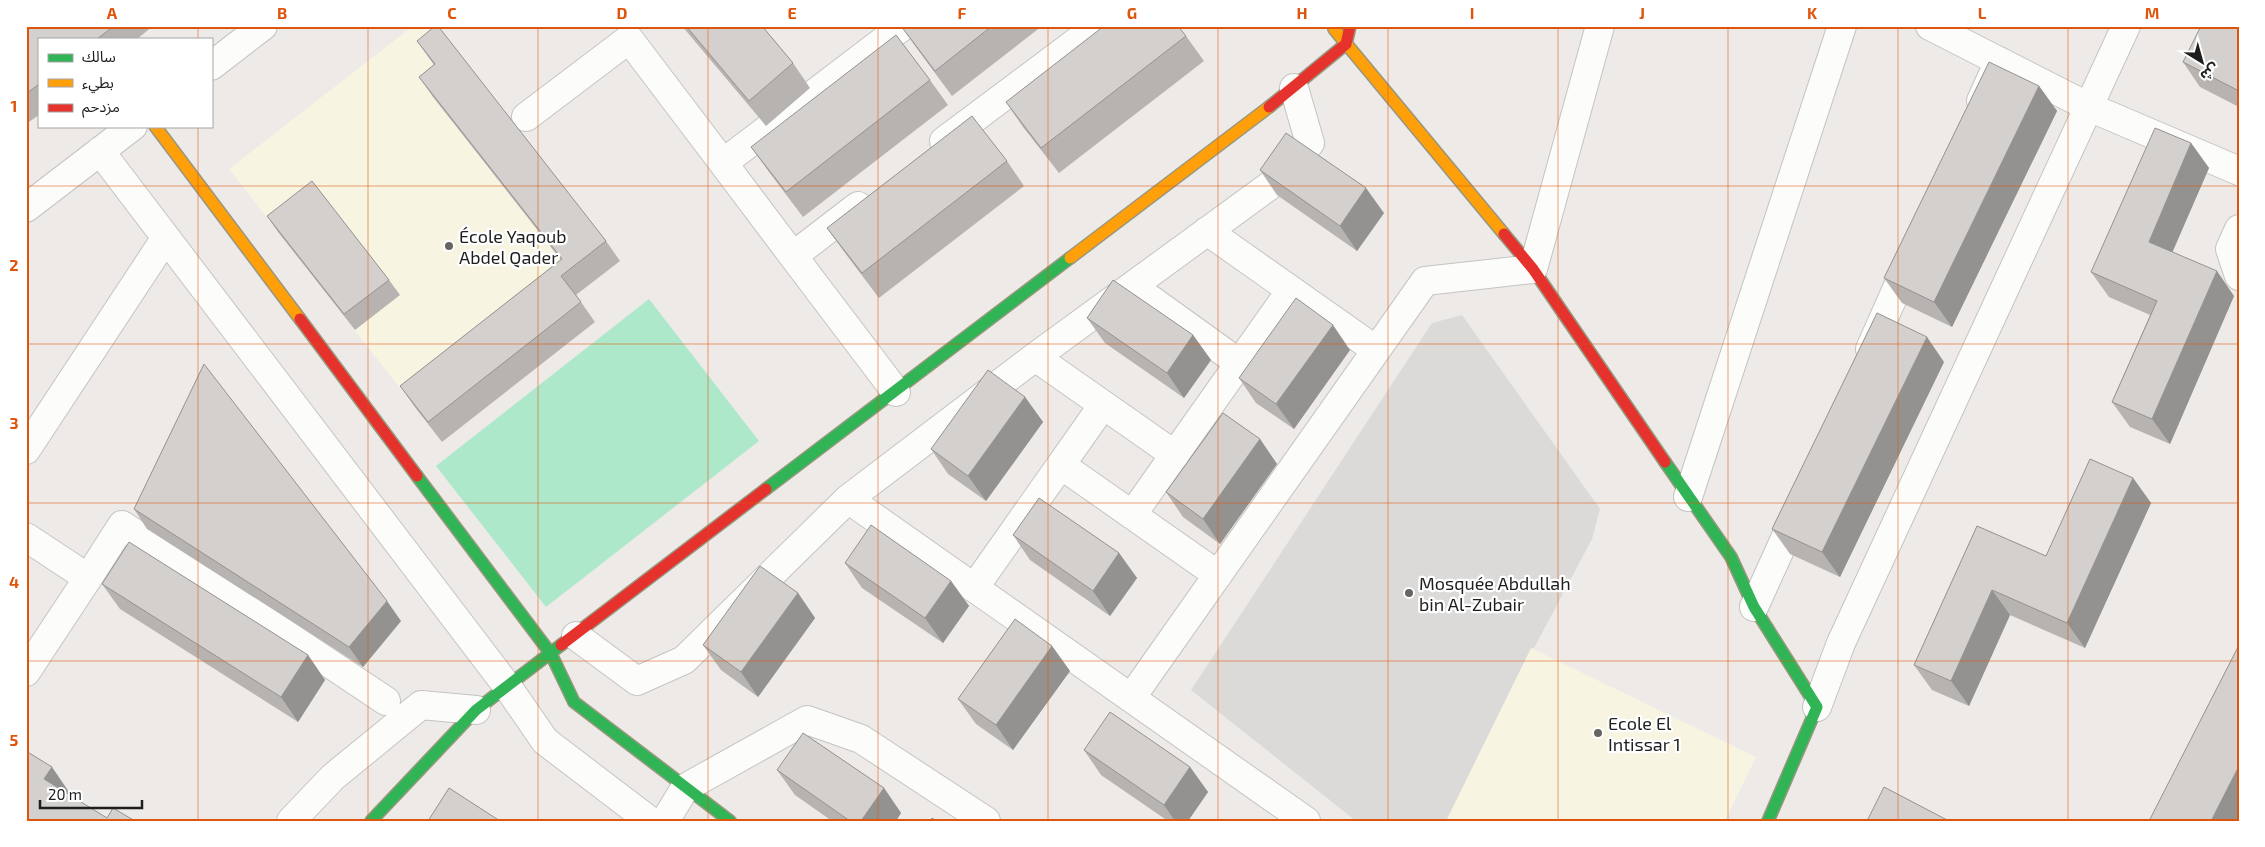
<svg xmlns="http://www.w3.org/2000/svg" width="2265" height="847" viewBox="0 0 2265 847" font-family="'Exo 2','Noto Sans Arabic',sans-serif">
	<rect width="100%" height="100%" fill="#edeae7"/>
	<path fill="#f7f4e2" d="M413 26H436L620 261 575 296 595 322 442 442 229 169Z
		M1531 648 1756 757 1725 821H1446Z"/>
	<path fill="#dbdad8" d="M1462 315 1600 509 1592 539 1534 648H1531L1446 821H1356L1191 690 1432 323Z"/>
	<path fill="#aee8ca" d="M649 299 759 441 546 607 436 466Z"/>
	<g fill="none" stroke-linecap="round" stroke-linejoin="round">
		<defs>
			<path id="street" d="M1930 26 2089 107 2239 171
				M211 66 263 26
				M1981 101 1999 61
				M526 117 629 39 723 163
				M944 141 1091 31
				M100 151 507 686 545 741 650 821
				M858 206 793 256 896 392
				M26 208 133 126
				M2239 229 2230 249 2239 276
				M1207 231 1376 350
				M793 256 723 163 903 26
				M1132 286 1239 363
				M1870 349 1910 259
				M1035 357 1175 455
				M26 450 165 239
				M1061 465 1218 575
				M1688 497 1842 26
				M848 499 1306 821
				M1132 515 1291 290
				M26 537 88 578 26 672
				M88 578 122 525 386 701
				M974 588 1103 405
				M1754 607 1798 510
				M576 636 637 681 684 660 848 499 1035 357 1283 176 1310 143 1294 88
				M1131 698 1425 281 1533 269 1600 26
				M1817 707 1841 643 2126 26
				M291 821 333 777 421 705 476 710
				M665 821 685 788 807 720 861 739 986 821"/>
			<path id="fast" d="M1665 462 1731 557 1754 607 1817 707 1768 821
				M417 476 551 654 574 702 730 821
				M766 489 1070 258
				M371 821 476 710 561 645"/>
			<path id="slow" d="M1334 29 1504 234
				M155 126 300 319
				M1070 258 1269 107"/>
			<path id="jam" d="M1269 107 1346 44 1350 26
				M1504 234 1533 269 1665 462
				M300 319 417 476
				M561 645 766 489"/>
		</defs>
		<use href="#street" stroke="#c5c4c3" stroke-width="30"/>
		<use href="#fast" stroke="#98977e" stroke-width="14"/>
		<use href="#slow" stroke="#98977e" stroke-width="14"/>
		<use href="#jam" stroke="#98977e" stroke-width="14"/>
		<use href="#street" stroke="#fcfcfb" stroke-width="28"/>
		<use href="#fast" stroke="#30b455" stroke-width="11"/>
		<use href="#slow" stroke="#ff9f0a" stroke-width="11"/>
		<use href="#jam" stroke="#e5322d" stroke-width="11"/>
	</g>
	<path fill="#b6b3b1" d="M26 26H153L137 39H39V115L26 124Z
		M682 26H762L793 63 810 88 766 126Z
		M901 26H1042L952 96 918 50Z
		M2239 26V107L2200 87 2183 62Z
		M1186 36 1204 61 1059 173 1023 127 1006 102Z
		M417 41 606 241 620 261 576 295 595 322 442 442 414 406 400 386 561 260 433 97 419 77 434 65Z
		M930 80 948 105 803 217 769 172 751 147Z
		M2039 86 2057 111 1952 327 1902 303 1884 278Z
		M2191 143 2209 168 2172 252 2234 296 2170 444 2130 427 2112 402 2150 315 2109 297 2091 272Z
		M1007 161 1024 186 879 298 845 253 827 228Z
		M1260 170 1384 213 1357 251 1277 195Z
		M267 216 389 280 400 295 355 330 278 232Z
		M1087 318 1193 335 1211 360 1184 398 1105 343Z
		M1350 350 1294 429 1256 403 1239 378Z
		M1944 362 1840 577 1790 554 1772 529Z
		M1025 397 1043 422 986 501 948 474 931 449Z
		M1260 439 1277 464 1220 544 1183 517 1166 492Z
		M2133 478 2151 503 2085 648 2010 615 1969 706 1932 690 1914 665 1977 526 2046 556Z
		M134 509 401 621 363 667 147 529Z
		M1013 535 1119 553 1137 578 1110 616 1030 560Z
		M845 563 951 581 969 606 943 643 862 588Z
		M102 584 308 655 325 680 298 722 120 609Z
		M798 593 815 618 758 697 721 670 703 645Z
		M1052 646 1070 671 1013 750 976 724 958 699Z
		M1084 750 1190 767 1208 792 1188 821H1168L1101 775Z
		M777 770 884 788 901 813 896 821H832L795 795Z"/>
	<path fill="#949290" d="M2039 86 2057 111 1952 327 1934 302Z
		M2191 143 2209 168 2166 267 2149 242Z
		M1366 188 1384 213 1357 251 1340 226Z
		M2217 271 2234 296 2170 444 2152 419Z
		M1333 325 1350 350 1294 429 1276 404Z
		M1193 335 1211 360 1184 398 1167 373Z
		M1927 337 1944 362 1840 577 1822 552Z
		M1025 397 1043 422 986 501 968 476Z
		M1260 439 1277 464 1220 544 1203 519Z
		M2133 478 2151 503 2085 648 2067 623Z
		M1119 553 1137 578 1110 616 1093 591Z
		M951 581 969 606 943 643 925 618Z
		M1992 590 2010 615 1969 706 1951 681Z
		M798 593 815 618 758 697 741 672Z
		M387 601 401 621 363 667 349 647Z
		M1052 646 1070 671 1013 750 996 725Z
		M308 655 325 680 298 722 281 697Z
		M2239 766V821H2211Z
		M52 767 69 792 61 804 44 779Z
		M1190 767 1208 792 1188 821H1175L1164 805Z
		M884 788 901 813 896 821H861Z"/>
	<path fill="#d4d0ce" stroke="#949290" d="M26 26H114L97 39H39V84L26 94Z
		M435 26H438L606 241 561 276 581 302 428 422 400 386 562 259 419 77 435 64 417 41Z
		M686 26H762L793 63 749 101Z
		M901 26H992L935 71Z
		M1104 26H1178L1186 36 1041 148 1006 102Z
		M2201 26H2239V91L2183 62Z
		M896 35 930 80 786 192 751 147Z
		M1989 62 2039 86 1934 302 1884 278Z
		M972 116 1007 161 862 273 827 228Z
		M2155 128 2191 143 2149 242 2217 271 2152 419 2112 402 2157 301 2091 272Z
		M1286 133 1366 188 1340 226 1260 170Z
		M312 181 389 280 344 314 267 216Z
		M1113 280 1193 335 1167 373 1087 318Z
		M1296 298 1333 325 1276 404 1239 378Z
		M1877 313 1927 337 1822 552 1772 529Z
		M204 364 387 601 349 647 134 509Z
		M988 370 1025 397 968 476 931 449Z
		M1223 413 1260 439 1203 519 1166 492Z
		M2090 459 2133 478 2067 623 1992 590 1951 681 1914 665 1977 526 2046 556Z
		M1039 498 1119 553 1093 591 1013 535Z
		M871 525 951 581 925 618 845 563Z
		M129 542 308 655 281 697 102 584Z
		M760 566 798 593 741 672 703 645Z
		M1015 619 1052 646 996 725 958 699Z
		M2239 645V766L2211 821H2149Z
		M1110 712 1190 767 1164 805 1084 750Z
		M803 733 884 788 861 821H850L777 770Z
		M26 751 52 767 44 779 107 818 113 808 135 821H26Z
		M1884 787 1949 821H1867Z
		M449 788 500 821H428Z
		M932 818 937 821H930Z"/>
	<path fill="none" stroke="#de560d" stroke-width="1" stroke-opacity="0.55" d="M198 26V39M368 26V821M538 26V821M708 26V821M878 26V821M1048 26V821M1218 26V821M1388 26V821M1558 26V821M1728 26V821M1898 26V821M2068 26V821M198 126V821M26 186H2239M26 344H2239M26 503H2239M26 661H2239"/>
	<g fill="#666564" stroke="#fff" stroke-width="2">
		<circle cx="449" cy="246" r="5"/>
		<circle cx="1409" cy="593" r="5"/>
		<circle cx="1598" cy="733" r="5"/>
	</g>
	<g text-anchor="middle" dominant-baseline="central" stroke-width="4.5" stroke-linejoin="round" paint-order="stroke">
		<g font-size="18" fill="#1e1e1e" stroke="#fff" text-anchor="start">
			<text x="459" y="236">École Yaqoub<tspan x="459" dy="21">Abdel Qader</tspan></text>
			<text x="1419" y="583">Mosquée Abdullah<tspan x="1419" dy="21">bin Al-Zubair</tspan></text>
			<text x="1608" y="723">Ecole El<tspan x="1608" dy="21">Intissar 1</tspan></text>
		</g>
	</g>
	<rect width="2265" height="847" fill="none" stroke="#ffffff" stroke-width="55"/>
	<rect x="38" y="38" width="175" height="90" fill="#ffffff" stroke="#a5a5a5"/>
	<rect x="48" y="54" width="25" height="8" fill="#30b455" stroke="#a5a5a5"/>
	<text x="82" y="62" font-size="15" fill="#1e1e1e">سالك</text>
	<rect x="48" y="79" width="25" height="8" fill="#ff9f0a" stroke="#a5a5a5"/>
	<text x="82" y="88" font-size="15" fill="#1e1e1e">بطيء</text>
	<rect x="48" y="104" width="25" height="8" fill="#e5322d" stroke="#a5a5a5"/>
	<text x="82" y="112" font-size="15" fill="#1e1e1e">مزدحم</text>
	<g transform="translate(2202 62) rotate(143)" stroke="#ffffff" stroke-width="4" paint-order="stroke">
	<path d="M0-4L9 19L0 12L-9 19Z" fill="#1e1e1e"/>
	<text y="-8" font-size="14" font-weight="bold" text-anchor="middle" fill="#1e1e1e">ش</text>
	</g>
	<path d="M40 800v8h102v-8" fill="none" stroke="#1e1e1e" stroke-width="2.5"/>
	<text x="48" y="800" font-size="15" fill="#1e1e1e" stroke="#ffffff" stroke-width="4" paint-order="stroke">20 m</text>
	<rect x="28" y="28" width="2210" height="792" fill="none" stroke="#de560d" stroke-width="2"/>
	<g font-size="16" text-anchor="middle" font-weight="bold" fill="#de560d">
		<text x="112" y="19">A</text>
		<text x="282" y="19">B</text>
		<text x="452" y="19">C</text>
		<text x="622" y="19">D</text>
		<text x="792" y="19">E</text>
		<text x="962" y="19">F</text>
		<text x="1132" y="19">G</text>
		<text x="1302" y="19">H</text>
		<text x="1472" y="19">I</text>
		<text x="1642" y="19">J</text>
		<text x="1812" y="19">K</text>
		<text x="1982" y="19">L</text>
		<text x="2152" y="19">M</text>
		<text x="14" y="112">1</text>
		<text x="14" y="271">2</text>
		<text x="14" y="429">3</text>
		<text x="14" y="588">4</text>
		<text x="14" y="746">5</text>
	</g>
</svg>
